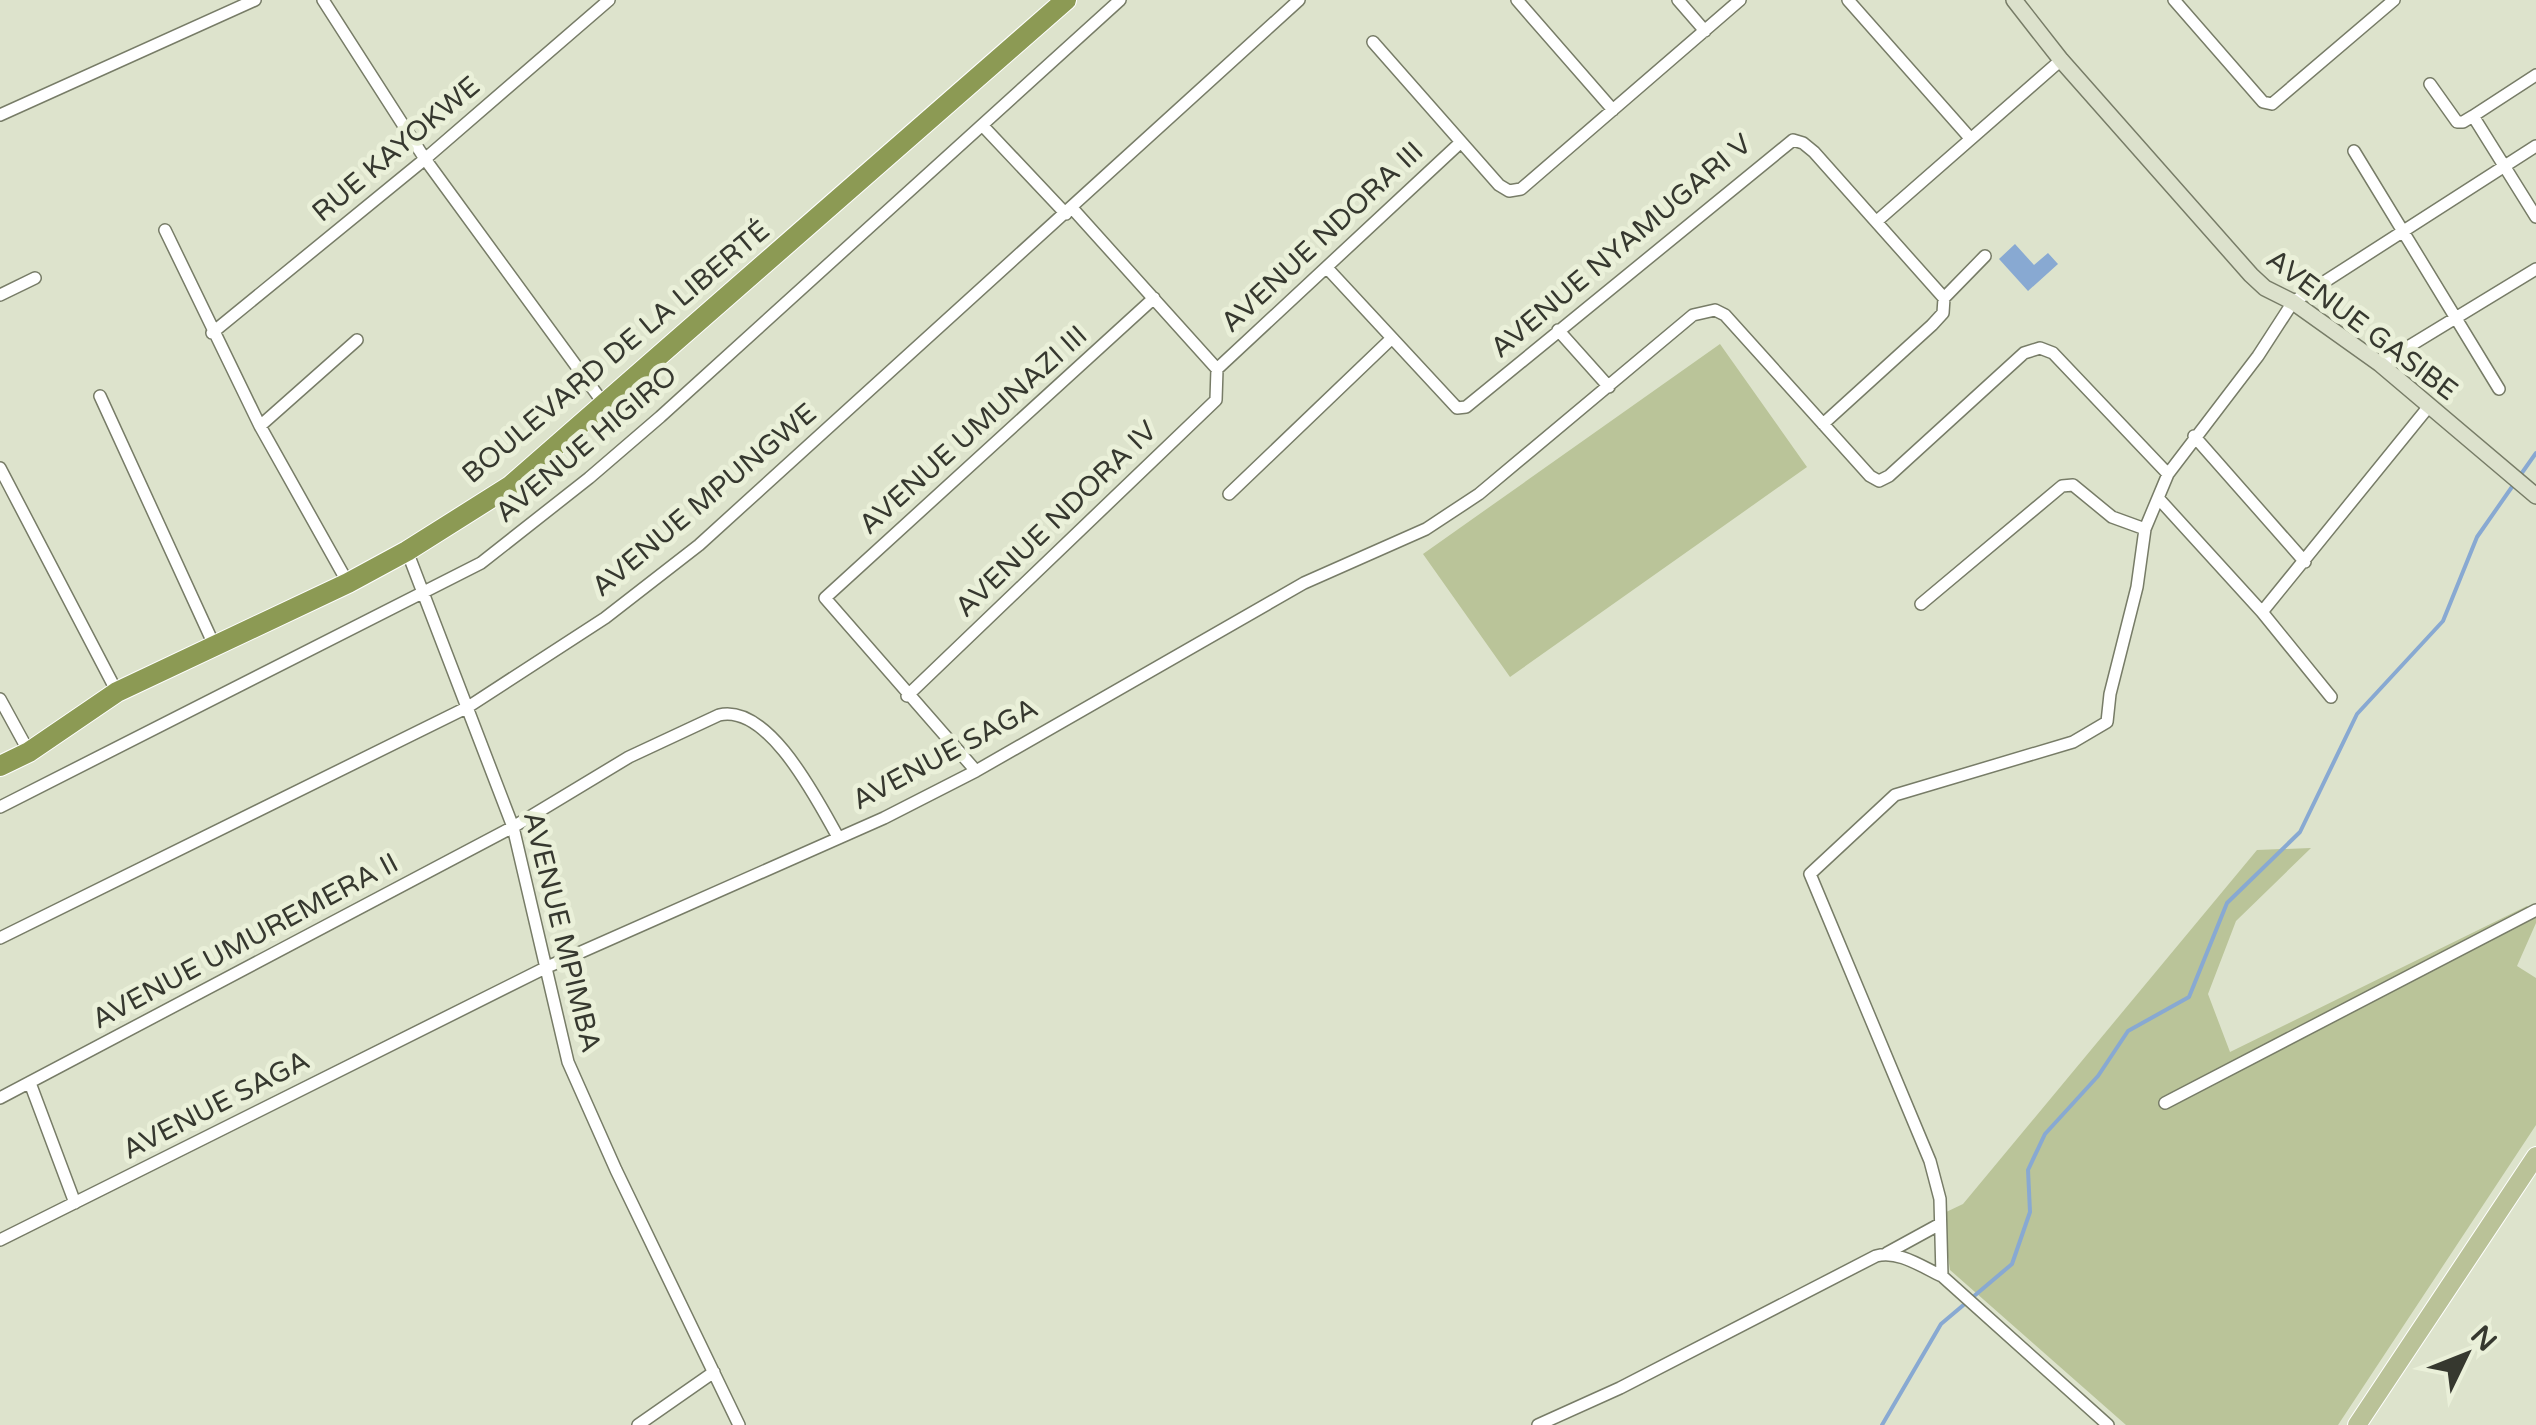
<svg xmlns="http://www.w3.org/2000/svg" width="2536" height="1425" viewBox="0 0 2536 1425" font-family="'Varela Round',sans-serif">
	<rect width="100%" height="100%" fill="#dde3cc"/>
	<path fill="#bac499" d="M1720 344 1807 467 1510 677 1423 554Z
		M2311 848 2236 921 2208 994 2230 1052 2527 906 2536 917V923L2517 966 2536 978V1125L2338 1425H2126L1950 1270 1942 1214 1963 1204 2257 850Z"/>
	<path fill="#88a9d2" d="M2015 244 2034 265 2048 253 2058 264 2028 291 1999 259Z"/>
	<g fill="none" stroke-linecap="round" stroke-linejoin="round">
		<path stroke="#88a9d2" stroke-width="4" d="M2519 477 2536 453
			M1882 1425 1941 1324 2012 1264 2030 1212 2028 1170 2045 1134 2098 1076 2128 1031 2189 997 2227 903 2300 832 2357 714 2443 621 2477 537 2514 484"/>
		<defs>
			<path id="street" d="M323 0 425 159 604 404
				M1517 0 1613 110
				M1678 0 1705 31
				M1848 0 1970 138
				M2174 0 2263 102 2272 104 2394 0
				M1373 42 1499 185 1509 191 1521 189 1740 0
				M2536 75 2473 116 2536 217
				M2430 84 2457 122H2463L2473 116
				M0 115 255 0
				M982 125 1066 214
				M2354 151 2499 389
				M1072 208 1217 369
				M1877 221 2061 60
				M165 230 260 426 348 583
				M1328 269 1457 408 1466 407 1793 140 1803 143 1814 152 1944 298
				M0 295 35 278
				M1558 330 1609 387
				M212 333 425 159 609 0
				M2380 364 2536 269
				M1217 369 1461 142
				M100 396 215 647
				M1823 424 1932 325 1943 313 1944 298 1985 256
				M260 426 357 340
				M2194 436 2305 562
				M0 468 117 692
				M1229 494 1391 339
				M2159 499 2262 612 2331 697
				M407 551 513 827 568 1062 616 1170 739 1425
				M1921 604 2062 486 2073 485 2112 517 2145 529
				M2262 612 2430 405
				M907 696 1216 400 1217 369
				M0 699 29 752
				M976 771 825 598 1154 298
				M0 807 481 563 589 478 660 417 1120 0
				M0 938 468 707 605 618 699 545 1299 0
				M30 1083 75 1203
				M0 1098 513 827 629 757 719 715C769 703 818 802 838 837
				M2165 1103 2536 910
				M0 1240 545 968 884 818 976 771 1304 583 1426 529 1479 494 1693 315 1715 310 1725 315 1870 476 1879 481 1889 476 2024 353 2040 348 2053 353 2168 474
				M1887 1253 1940 1224
				M638 1425 714 1372
				M1538 1425 1620 1388 1876 1256C1899 1250 1922 1267 1942 1276
				M2108 1425 1942 1276 1940 1199 1930 1161 1810 874 1895 795 2073 742 2107 722 2110 694 2137 587 2145 529 2168 474 2258 356 2293 302 2536 146"/>
			<path id="secondary" d="M2014 0 2061 60 2251 275 2265 288 2293 302 2380 364 2536 496"/>
			<path id="primary" d="M2357 1425 2536 1156"/>
			<path id="highway" d="M0 766 29 752 117 692 348 583 407 551 510 486 1066 0"/>
		</defs>
		<use href="#street" stroke="#777c67" stroke-width="14"/>
		<use href="#secondary" stroke="#777c67" stroke-width="18"/>
		<use href="#primary" stroke="#fff" stroke-width="20"/>
		<use href="#highway" stroke="#fff" stroke-width="22"/>
		<use href="#street" stroke="#fff" stroke-width="11"/>
		<use href="#secondary" stroke="#dce1cc" stroke-width="15"/>
		<use href="#primary" stroke="#bac298" stroke-width="18"/>
		<use href="#highway" stroke="#8c9a54" stroke-width="20"/>
	</g>
	<g text-anchor="middle" dominant-baseline="central" stroke-width="10" stroke-linejoin="round" paint-order="stroke">
		<g font-size="28" fill="#36382f" stroke="#eaf0d9">
			<text transform="translate(396 149) rotate(-40)">RUE KAYOKWE</text>
			<text transform="translate(1322 237) rotate(-43)">AVENUE NDORA III</text>
			<text transform="translate(1621 246) rotate(-40)">AVENUE NYAMUGARI V</text>
			<text transform="translate(2362 325) rotate(37)">AVENUE GASIBE</text>
			<text transform="translate(616 352) rotate(-40)">BOULEVARD DE LA LIBERTÉ</text>
			<text transform="translate(973 430) rotate(-42)">AVENUE UMUNAZI III</text>
			<text transform="translate(586 444) rotate(-40)">AVENUE HIGIRO</text>
			<text transform="translate(704 500) rotate(-40)">AVENUE MPUNGWE</text>
			<text transform="translate(1056 519) rotate(-44)">AVENUE NDORA IV</text>
			<text transform="translate(945 754) rotate(-28)">AVENUE SAGA</text>
			<text transform="translate(562 932) rotate(76)">AVENUE MPIMBA</text>
			<text transform="translate(245 941) rotate(-28)">AVENUE UMUREMERA II</text>
			<text transform="translate(216 1105) rotate(-27)">AVENUE SAGA</text>
		</g>
	</g>
	<g transform="translate(2466 1355) rotate(47)" stroke="#eaf0d9" stroke-width="8" paint-order="stroke">
	<path d="M0-8L18 38L0 25L-18 38Z" fill="#36382f"/>
	<text y="-15" font-size="28" font-weight="bold" text-anchor="middle" fill="#36382f">N</text>
	</g>
</svg>
